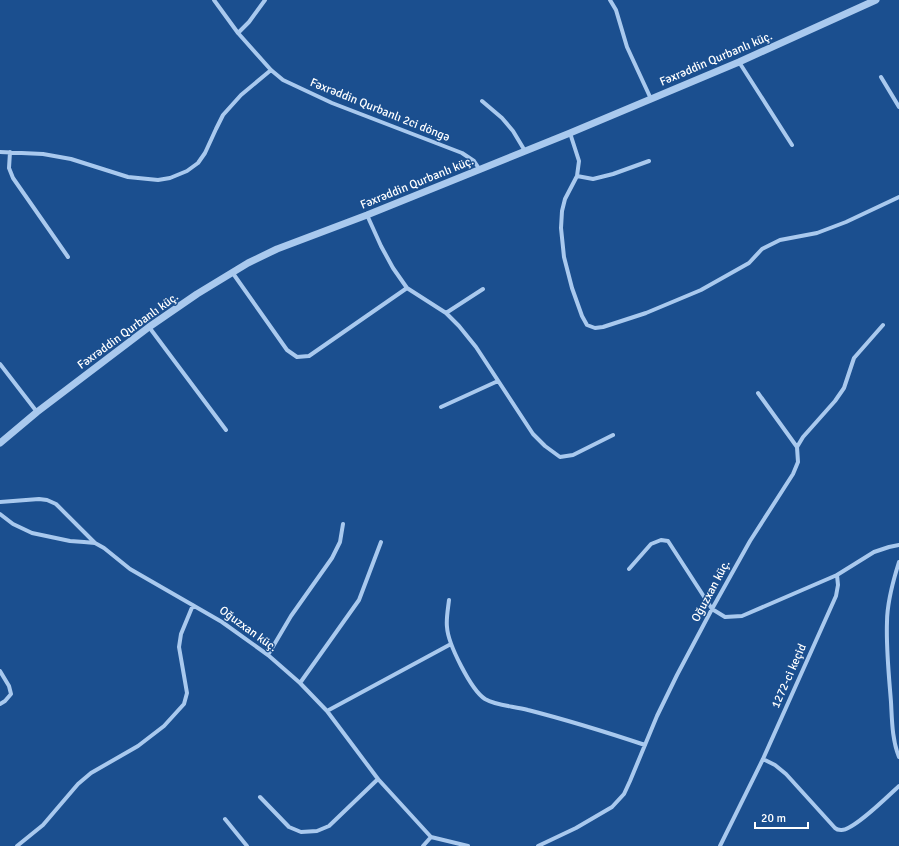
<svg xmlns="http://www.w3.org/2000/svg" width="899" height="846" viewBox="0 0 899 846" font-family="Signika,sans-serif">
	<rect width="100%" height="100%" fill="#1b4f8f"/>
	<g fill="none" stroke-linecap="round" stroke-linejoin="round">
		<path stroke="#a9c9ee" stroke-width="4" d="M214 0 238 33 271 70 283 80 332 103 462 153 474 161 480 170
			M610 0 616 10 627 47 651 99
			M238 33 249 22 265 0
			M739 62 792 145
			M881 77 899 107
			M482 101 502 118 513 131 525 151
			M570 133 579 161 577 176 565 199 562 211 561 228 564 257 572 288 582 316 587 325 595 328 603 327 646 313 701 290 749 263 762 249 780 240 817 233 846 222 899 197
			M0 152 43 154 71 159 128 177 158 180 170 178 187 171 198 163 205 153 216 129 223 115 241 95 271 70
			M10 152 9 168 13 178 68 257
			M577 176 593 179 613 174 649 161
			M367 215 381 246 393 268 407 288 446 313 459 326 476 347 533 434 545 446 560 457 573 455 613 435
			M232 272 287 350 297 357 309 356 407 288
			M446 313 483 289
			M149 327 226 430
			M0 364 37 412
			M758 393 797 447
			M441 407 498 381
			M0 502 39 499 47 500 56 504 95 543
			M0 514 13 524 32 533 70 541 84 542 95 543 104 548 130 569 222 622 268 655 300 683 327 711 378 779 431 837 468 846
			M899 562C893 581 887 602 887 622 886 649 889 676 891 702 892 720 892 740 899 757
			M629 569 651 544 661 540 668 541 712 609 725 617 742 616 837 575
			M449 600C448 609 446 619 447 627 448 644 471 690 485 699 497 706 514 706 528 710 567 720 606 732 645 745
			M268 655 291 616 332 558 340 542 343 524
			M0 671 9 686 11 694 5 701 0 704
			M300 683 359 600 381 542
			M327 711 451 644
			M763 759 775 765 786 774 835 828C836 829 839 830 841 830 853 831 889 795 899 786
			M260 797 289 827 301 832 317 831 329 826 378 779
			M225 819 247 846
			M17 846 43 825 78 784 91 773 138 746 164 726 184 704 187 693 179 647 181 634 193 605
			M423 846 431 837
			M538 846 576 828 612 807 624 794 630 781 657 716 677 675 712 609 750 541 793 474 798 462 797 447 803 437 835 401 844 388 854 358 883 325
			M720 846 763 759 836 596 838 585 837 575 874 552 889 547 899 545"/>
		<path stroke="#a9c9ee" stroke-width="7" d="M0 443 37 412 149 327 197 294 248 263 277 249 367 215 570 133 739 62 876 0"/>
	</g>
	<g text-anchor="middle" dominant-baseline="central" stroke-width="3" stroke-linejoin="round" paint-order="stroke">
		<g font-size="12" fill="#fff" stroke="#1b4f8f">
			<text transform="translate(716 59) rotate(-23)">Fəxrəddin Qurbanlı küç.</text>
			<text transform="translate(380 110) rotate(22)">Fəxrəddin Qurbanlı 2ci döngə</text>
			<text transform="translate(417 183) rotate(-22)">Fəxrəddin Qurbanlı küç.</text>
			<text transform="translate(128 331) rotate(-36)">Fəxrəddin Qurbanlı küç.</text>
			<text transform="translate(711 591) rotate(-62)">Oğuzxan küç.</text>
			<text transform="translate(248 629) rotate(36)">Oğuzxan küç.</text>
			<text transform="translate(789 676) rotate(-66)">1272-ci keçid</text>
		</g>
	</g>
	<path d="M755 822v6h53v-6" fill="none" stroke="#ffffff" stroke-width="2"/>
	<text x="761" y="822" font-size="12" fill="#ffffff" stroke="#1b4f8f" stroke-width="3" paint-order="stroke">20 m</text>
</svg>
